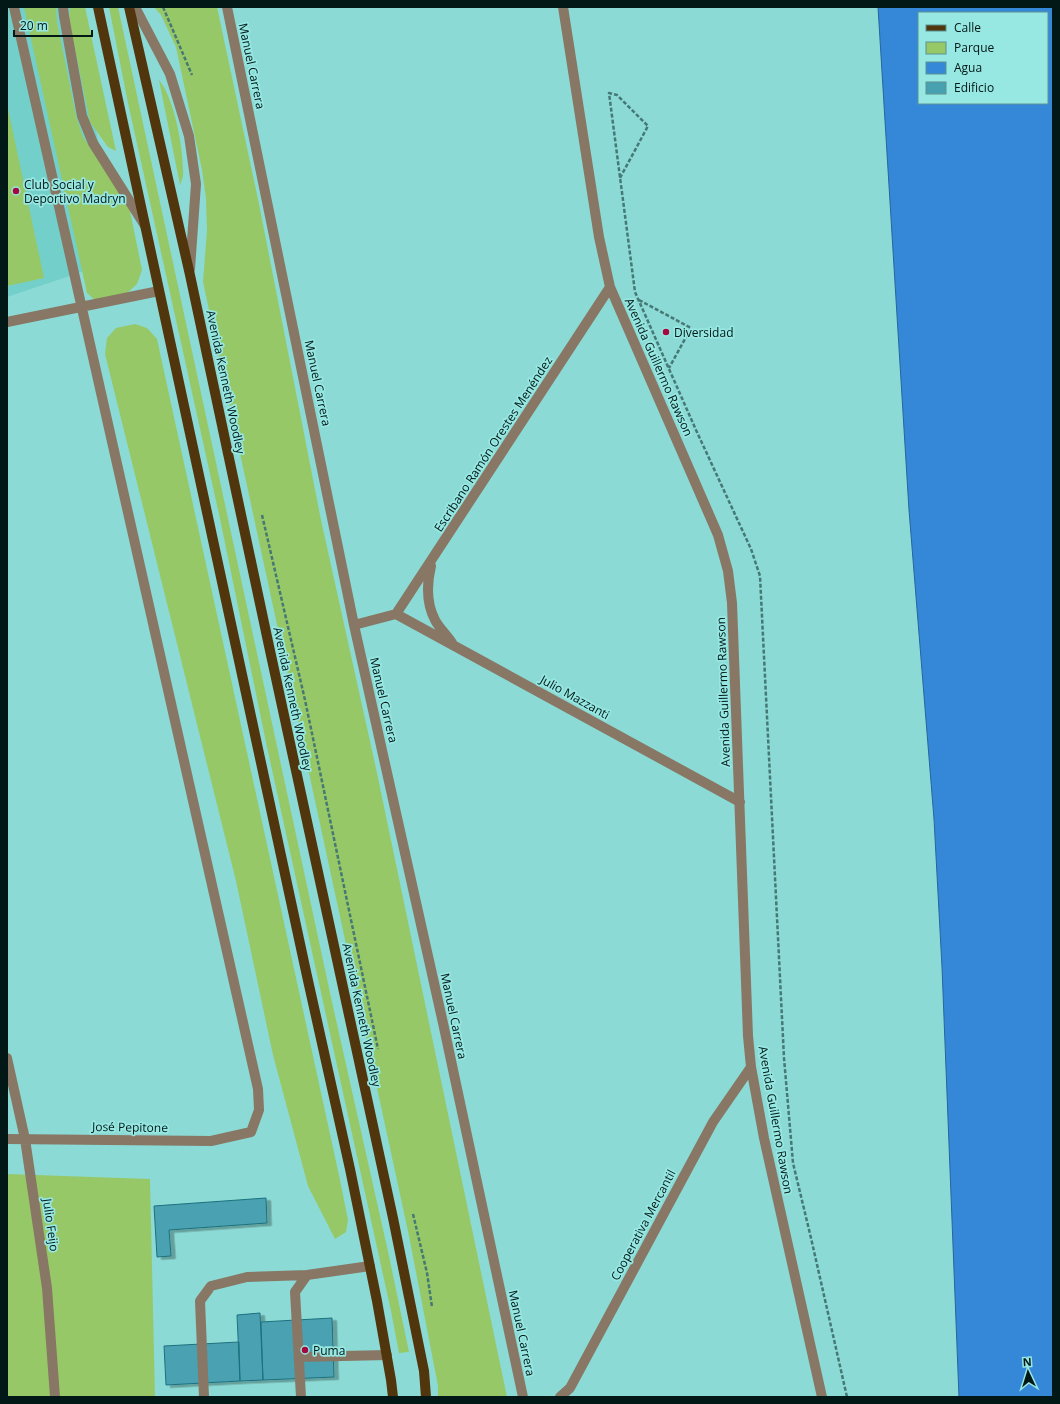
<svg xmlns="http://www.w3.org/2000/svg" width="1060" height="1404" viewBox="0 0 1060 1404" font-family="'Open Sans',sans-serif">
	<defs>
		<filter id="shadow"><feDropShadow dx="4.5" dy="2.5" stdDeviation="0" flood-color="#0004"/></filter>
	</defs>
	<rect width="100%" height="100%" fill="#8bdad5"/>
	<path fill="#73cfca" d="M7 7H70L123 258 7 297Z"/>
	<path fill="#97c867" d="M24 7H56L57 22 76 116 83 137 124 198 130 211 142 270 137 284 125 295 97 302 87 293Z
		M70 7H85L116 151 108 147 90 122 69 20Z
		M109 7H118L332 1002 389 1256 409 1352 399 1353 391 1311 267 747 220 519 128 103Z
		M154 7H217L259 204 321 520 377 773 507 1397H438V1386L409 1236 203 282 207 230 206 198 202 170 176 47 161 15Z
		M159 80C174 98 183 146 183 170 184 175 182 180 180 185Z
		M7 104 44 278 7 286Z
		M135 324 147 328 157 339 340 1180 348 1220 346 1232 335 1239 308 1186 273 1055 236 881 105 354 107 338 116 328Z
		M7 1174 150 1179 155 1397H7Z"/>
	<path fill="#3587d8" stroke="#25669e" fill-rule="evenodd" d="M878 7H1053V1397H959L942 967 934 819 909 510ZM919 13H1047V103H919Z"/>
	<path fill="#48a1b1" stroke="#1e717e" filter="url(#shadow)" d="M266 1198 267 1223 169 1230 171 1256 157 1257 154 1206Z
		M260 1313 263 1380 240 1381 237 1315Z
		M332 1318 334 1377 263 1380 261 1322Z
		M239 1342 240 1381 166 1385 164 1346Z"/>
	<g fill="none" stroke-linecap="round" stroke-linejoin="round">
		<path stroke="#467875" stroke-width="2.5" stroke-dasharray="4 2" stroke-linecap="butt" d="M163 7 192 75
			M620 178 648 126 617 95 609 93 635 292 696 430 751 549 760 576 784 1058 793 1163 811 1238 847 1397
			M639 300 691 328 669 368
			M262 515 305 700 378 1049
			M413 1214 427 1273 432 1307"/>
		<path stroke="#887764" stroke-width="10" d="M63 7 64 16 82 116 93 143 144 224
			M135 7 170 74 189 136 196 184 190 269
			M227 7 354 625 443 1023 523 1397
			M563 7 599 237 610 287 718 535 728 571 732 603 748 1036 751 1067 764 1138 822 1397
			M7 322 159 291
			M431 566C427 583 426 603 435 620 439 628 447 635 452 643
			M396 614 740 802
			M396 614 610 287
			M354 625 396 614
			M7 1058 25 1139 47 1288 55 1397
			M7 1139 211 1141 251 1132 259 1110 258 1089 14 7
			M299 1357 387 1355
			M204 1397 200 1301 211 1286 247 1277 307 1275
			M301 1397 295 1292 307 1275 370 1266
			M560 1397 570 1388 713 1122 751 1067"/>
		<path stroke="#51350d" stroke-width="10" d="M98 7 307 976 350 1169 377 1301 391 1380 393 1397
			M129 7 190 275 269 646 393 1218 424 1371 426 1397"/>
	</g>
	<g fill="#a4083e" stroke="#97e7e2" stroke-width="1.5">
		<circle cx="16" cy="191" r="4"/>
		<circle cx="666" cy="332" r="4"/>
		<circle cx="305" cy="1350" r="4"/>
	</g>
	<g text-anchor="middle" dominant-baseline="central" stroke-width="3.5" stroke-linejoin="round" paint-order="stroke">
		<g font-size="12" fill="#011817" stroke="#97e7e2">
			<text transform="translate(252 66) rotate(78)">Manuel Carrera</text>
			<text transform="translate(659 367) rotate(66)">Avenida Guillermo Rawson</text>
			<text transform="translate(226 382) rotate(78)">Avenida Kenneth Woodley</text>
			<text transform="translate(318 383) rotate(78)">Manuel Carrera</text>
			<text transform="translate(493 444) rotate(-57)">Escribano Ramón Orestes Menéndez</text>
			<text transform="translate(723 692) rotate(-92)">Avenida Guillermo Rawson</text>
			<text transform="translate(575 697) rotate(29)">Julio Mazzanti</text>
			<text transform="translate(293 699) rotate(78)">Avenida Kenneth Woodley</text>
			<text transform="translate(384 700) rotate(77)">Manuel Carrera</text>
			<text transform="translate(362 1015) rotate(78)">Avenida Kenneth Woodley</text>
			<text transform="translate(454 1016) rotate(78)">Manuel Carrera</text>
			<text transform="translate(776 1120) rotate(80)">Avenida Guillermo Rawson</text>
			<text transform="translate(130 1127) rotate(1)">José Pepitone</text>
			<text transform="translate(51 1225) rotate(82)">Julio Feijo</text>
			<text transform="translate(643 1225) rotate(-62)">Cooperativa Mercantil</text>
			<text transform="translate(522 1333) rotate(78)">Manuel Carrera</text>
		</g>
		<g font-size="12" fill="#011817" stroke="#97e7e2" text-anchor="start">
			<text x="24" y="184">Club Social y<tspan x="24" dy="14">Deportivo Madryn</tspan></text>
			<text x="674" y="332">Diversidad</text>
			<text x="313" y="1350">Puma</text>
		</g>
	</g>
	<rect width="1060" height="1404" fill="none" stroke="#011817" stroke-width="16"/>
	<rect x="918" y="12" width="130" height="92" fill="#97e7e2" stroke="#5b9491"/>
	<rect x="926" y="25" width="20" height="6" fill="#51350d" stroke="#5b9491"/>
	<text x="954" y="32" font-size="12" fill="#011817">Calle</text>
	<rect x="926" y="42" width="20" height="12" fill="#97c867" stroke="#5b9491"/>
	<text x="954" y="52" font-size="12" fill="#011817">Parque</text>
	<rect x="926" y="62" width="20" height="12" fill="#3587d8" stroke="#5b9491"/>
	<text x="954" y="72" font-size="12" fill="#011817">Agua</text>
	<rect x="926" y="82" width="20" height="12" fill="#48a1b1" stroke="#5b9491"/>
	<text x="954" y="92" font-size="12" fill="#011817">Edificio</text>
	<g transform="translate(1028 1372) rotate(356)" stroke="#97e7e2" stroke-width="3" paint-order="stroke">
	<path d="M0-3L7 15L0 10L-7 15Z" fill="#011817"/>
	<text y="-6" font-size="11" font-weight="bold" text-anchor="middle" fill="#011817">N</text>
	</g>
	<path d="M14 30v6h78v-6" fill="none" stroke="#011817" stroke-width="2"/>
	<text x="20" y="30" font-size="12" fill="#011817" stroke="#97e7e2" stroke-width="3" paint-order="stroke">20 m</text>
</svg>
